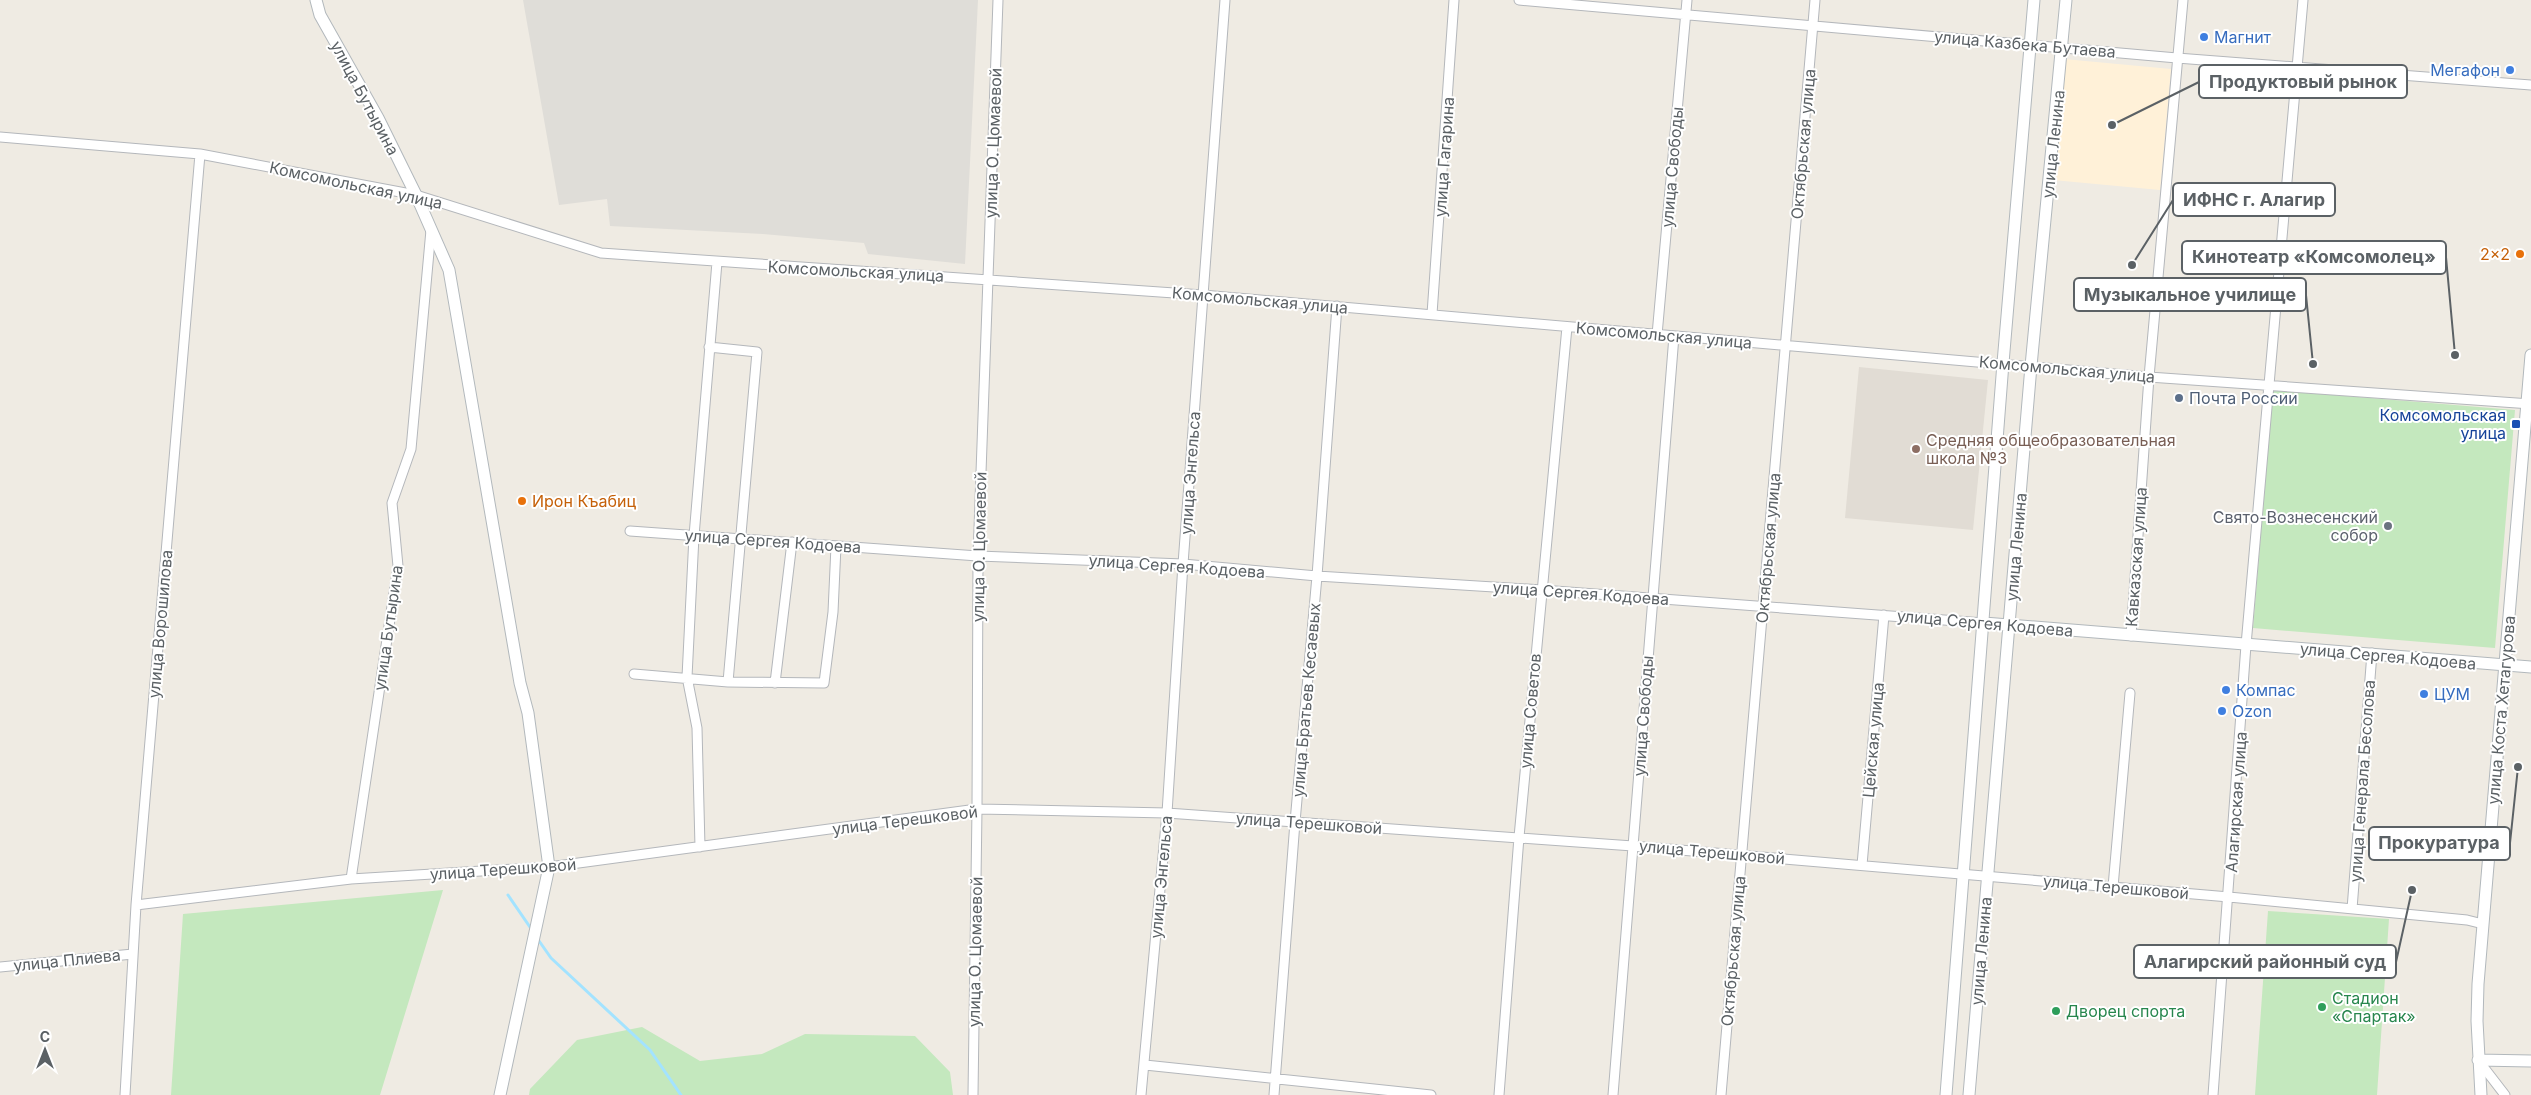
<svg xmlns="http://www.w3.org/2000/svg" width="2531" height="1095" viewBox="0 0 2531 1095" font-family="Inter,sans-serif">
	<rect width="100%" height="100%" fill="#efebe3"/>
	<path fill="#fff1d8" d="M2064 59 2171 69 2160 190 2053 180Z"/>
	<path fill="#dfddd8" d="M523 0H978L965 264 868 254 864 243 763 234 610 226 607 199 559 205Z"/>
	<path fill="#e1dcd4" d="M1859 367 1988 380 1973 530 1845 518Z"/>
	<path fill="#c4e8be" d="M2273 390 2515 410 2495 648 2253 628Z
		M443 890 380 1095H171L183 914Z
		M2268 911 2389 919 2377 1095H2255Z
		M642 1027 700 1061 762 1054 805 1034 915 1036 950 1072 953 1095H529L530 1089 577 1040Z"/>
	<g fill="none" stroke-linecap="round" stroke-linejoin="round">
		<path stroke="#a3e3ff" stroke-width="3" d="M508 895 532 930
			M537 938 551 958 650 1050 681 1095"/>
		<defs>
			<path id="street" d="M1519 0 2177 58 2531 85
				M0 137 200 154 416 195 601 253 1203 295 2149 377 2531 404
				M1432 314 1454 0
				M1657 335 1687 0
				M709 347 757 352 728 682
				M630 531 978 556 1183 564 1317 576 1542 590 1984 623
				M2131 636 2149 377 2183 0
				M634 674 728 682 824 683 833 612 836 546
				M775 683 792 542
				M700 847 697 728 687 677 694 536 717 262
				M1862 865 1884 615
				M351 879 398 566 392 503 411 449 431 230
				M2113 887 2130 693
				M136 905 351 879 549 867 977 809 1167 813 1633 846 2229 897 2467 920 2483 924
				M2352 909 2372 653
				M0 967 133 954
				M2478 1060 2505 1095
				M1145 1065 1431 1095
				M125 1095 136 905 200 154
				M973 1095 977 809 978 556 998 0
				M1141 1095 1167 813 1183 564 1225 0
				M1274 1095 1295 822 1317 576 1337 306
				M1499 1095 1519 837 1567 327
				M1613 1095 1674 336
				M1721 1095 1815 0
				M2213 1095 2246 645 2303 0"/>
			<path id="secondary" d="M316 0 320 15 378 118 416 195 449 270 520 683 528 713 549 867 500 1095
				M1984 623 2531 667
				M2478 1060 2531 1061
				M1946 1095 2003 363 2034 0
				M1969 1095 2031 366 2066 0
				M2481 1095 2477 1021 2478 984 2531 355"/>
		</defs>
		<use href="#street" stroke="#b4b7bb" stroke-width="11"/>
		<use href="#secondary" stroke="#b2b8bc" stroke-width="13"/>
		<use href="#street" stroke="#fff" stroke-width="9"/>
		<use href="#secondary" stroke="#fff" stroke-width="11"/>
	</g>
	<g fill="#3f7fe0" stroke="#fff" stroke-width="2">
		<circle cx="2204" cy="37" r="5"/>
		<circle cx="2510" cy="70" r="5"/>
		<circle cx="2226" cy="690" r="5"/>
		<circle cx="2424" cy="694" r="5"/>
		<circle cx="2222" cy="711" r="5"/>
	</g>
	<g fill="#e8710a" stroke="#fff" stroke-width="2">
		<circle cx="2520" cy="254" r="5"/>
		<circle cx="522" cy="501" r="5"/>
	</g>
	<circle fill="#5c6f8a" stroke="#fff" stroke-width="2" cx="2179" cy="398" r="5"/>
	<rect fill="#1a4fb4" stroke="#fff" stroke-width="2" x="2511" y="419" width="10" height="10" rx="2.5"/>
	<circle fill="#8d6e63" stroke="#fff" stroke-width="2" cx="1916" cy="449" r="5"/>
	<circle fill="#6b7280" stroke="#fff" stroke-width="2" cx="2388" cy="526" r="5"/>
	<g fill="#2e9e5b" stroke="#fff" stroke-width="2">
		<circle cx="2322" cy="1007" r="5"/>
		<circle cx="2056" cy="1011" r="5"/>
	</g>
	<g text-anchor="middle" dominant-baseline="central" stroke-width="4" stroke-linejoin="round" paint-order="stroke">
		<g font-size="16" fill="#366cbe" stroke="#fff" text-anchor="start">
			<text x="2214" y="37">Магнит</text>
			<text x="2500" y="70" text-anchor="end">Мегафон</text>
			<text x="2236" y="690">Компас</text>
			<text x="2434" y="694">ЦУМ</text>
			<text x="2232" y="711">Ozon</text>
		</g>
		<g font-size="16" fill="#5b6165" stroke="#fff">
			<text transform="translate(2025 44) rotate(5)">улица Казбека Бутаева</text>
			<text transform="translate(365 98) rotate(62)">улица Бутырина</text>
			<text transform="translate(993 143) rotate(-88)">улица О. Цомаевой</text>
			<text transform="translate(1803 144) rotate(-85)">Октябрьская улица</text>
			<text transform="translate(2053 144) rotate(-84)">улица Ленина</text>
			<text transform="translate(1444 157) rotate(-86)">улица Гагарина</text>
			<text transform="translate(1672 167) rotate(-85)">улица Свободы</text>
			<text transform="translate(356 185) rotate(12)">Комсомольская улица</text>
			<text transform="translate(856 271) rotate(3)">Комсомольская улица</text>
			<text transform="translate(1260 300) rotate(5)">Комсомольская улица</text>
			<text transform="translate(1664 335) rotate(5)">Комсомольская улица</text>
			<text transform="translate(2067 369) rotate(5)">Комсомольская улица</text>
			<text transform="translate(1190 473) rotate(-86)">улица Энгельса</text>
			<text transform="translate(773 541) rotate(4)">улица Сергея Кодоева</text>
			<text transform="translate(979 547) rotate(-89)">улица О. Цомаевой</text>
			<text transform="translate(2016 547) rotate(-85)">улица Ленина</text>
			<text transform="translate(1768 548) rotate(-85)">Октябрьская улица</text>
			<text transform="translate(2136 557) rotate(-86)">Кавказская улица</text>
			<text transform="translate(1177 566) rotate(4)">улица Сергея Кодоева</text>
			<text transform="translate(1581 593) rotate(4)">улица Сергея Кодоева</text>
			<text transform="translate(1985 623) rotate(5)">улица Сергея Кодоева</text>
			<text transform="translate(160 624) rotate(-85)">улица Ворошилова</text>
			<text transform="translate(388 628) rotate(-82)">улица Бутырина</text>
			<text transform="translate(2388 656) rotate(5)">улица Сергея Кодоева</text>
			<text transform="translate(1306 700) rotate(-85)">улица Братьев Кесаевых</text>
			<text transform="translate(2501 710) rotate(-85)">улица Коста Хетагурова</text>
			<text transform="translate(1530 711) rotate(-85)">улица Советов</text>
			<text transform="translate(1643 716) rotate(-86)">улица Свободы</text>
			<text transform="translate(1873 740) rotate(-85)">Цейская улица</text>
			<text transform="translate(2362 781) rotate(-86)">улица Генерала Бесолова</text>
			<text transform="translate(2236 802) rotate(-86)">Алагирская улица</text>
			<text transform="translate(905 820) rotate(-7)">улица Терешковой</text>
			<text transform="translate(1309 823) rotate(4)">улица Терешковой</text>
			<text transform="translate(1712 852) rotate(5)">улица Терешковой</text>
			<text transform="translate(503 869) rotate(-4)">улица Терешковой</text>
			<text transform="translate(1161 877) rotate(-85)">улица Энгельса</text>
			<text transform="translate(2116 887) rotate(5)">улица Терешковой</text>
			<text transform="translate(1733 951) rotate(-85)">Октябрьская улица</text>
			<text transform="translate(1981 951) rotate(-85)">улица Ленина</text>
			<text transform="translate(975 952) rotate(-89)">улица О. Цомаевой</text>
			<text transform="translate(67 960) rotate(-6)">улица Плиева</text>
		</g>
		<g font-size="16" fill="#c56008" stroke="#fff" text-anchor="end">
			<text x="2510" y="254">2x2</text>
			<text x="532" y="501" text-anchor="start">Ирон Къабиц</text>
		</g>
		<g font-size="16" fill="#4e5e75" stroke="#fff" text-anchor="start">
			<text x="2189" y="398">Почта России</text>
		</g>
		<g font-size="16" fill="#164399" stroke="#fff" text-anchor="end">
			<text x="2506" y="415">Комсомольская<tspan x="2506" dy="18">улица</tspan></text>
		</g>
		<g font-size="16" fill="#785e54" stroke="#fff" text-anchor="start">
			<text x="1926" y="440">Средняя общеобразовательная<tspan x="1926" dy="18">школа №3</tspan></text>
		</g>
		<g font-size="16" fill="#5b616d" stroke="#fff" text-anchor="end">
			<text x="2378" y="517">Свято-Вознесенский<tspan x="2378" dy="18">собор</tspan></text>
		</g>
		<g font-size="16" fill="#27864d" stroke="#fff" text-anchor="start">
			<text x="2332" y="998">Стадион<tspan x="2332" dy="18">«Спартак»</tspan></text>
			<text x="2066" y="1011">Дворец спорта</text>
		</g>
	</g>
	<path fill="none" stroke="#5b6165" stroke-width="2" d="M2112 125L2199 82M2132 265L2173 200M2455 355L2446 257M2313 364L2306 295M2518 767L2510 843M2412 890L2396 962"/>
	<g fill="#5b6165" stroke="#fff" stroke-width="2">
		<circle cx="2112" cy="125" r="5"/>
		<circle cx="2132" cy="265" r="5"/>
		<circle cx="2455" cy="355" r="5"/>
		<circle cx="2313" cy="364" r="5"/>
		<circle cx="2518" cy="767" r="5"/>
		<circle cx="2412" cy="890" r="5"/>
	</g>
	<g fill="#fff" stroke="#5b6165" stroke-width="2">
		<rect x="2199" y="65" width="208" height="33" rx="5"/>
		<rect x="2173" y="183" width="162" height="33" rx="5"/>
		<rect x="2182" y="241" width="264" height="33" rx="5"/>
		<rect x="2074" y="278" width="232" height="33" rx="5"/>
		<rect x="2369" y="827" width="141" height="33" rx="5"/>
		<rect x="2134" y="945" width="262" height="33" rx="5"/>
	</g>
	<g font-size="18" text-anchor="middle" font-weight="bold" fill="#5b6165">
		<text x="2303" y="88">Продуктовый рынок</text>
		<text x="2254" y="206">ИФНС г. Алагир</text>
		<text x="2314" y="263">Кинотеатр «Комсомолец»</text>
		<text x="2190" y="301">Музыкальное училище</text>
		<text x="2439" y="849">Прокуратура</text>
		<text x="2265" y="968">Алагирский районный суд</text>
	</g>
	<g transform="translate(45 1050)" stroke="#ffffff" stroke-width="4" paint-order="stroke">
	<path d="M0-4L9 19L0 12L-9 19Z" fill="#5b6165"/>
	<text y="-8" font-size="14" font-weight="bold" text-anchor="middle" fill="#5b6165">С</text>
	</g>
</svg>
